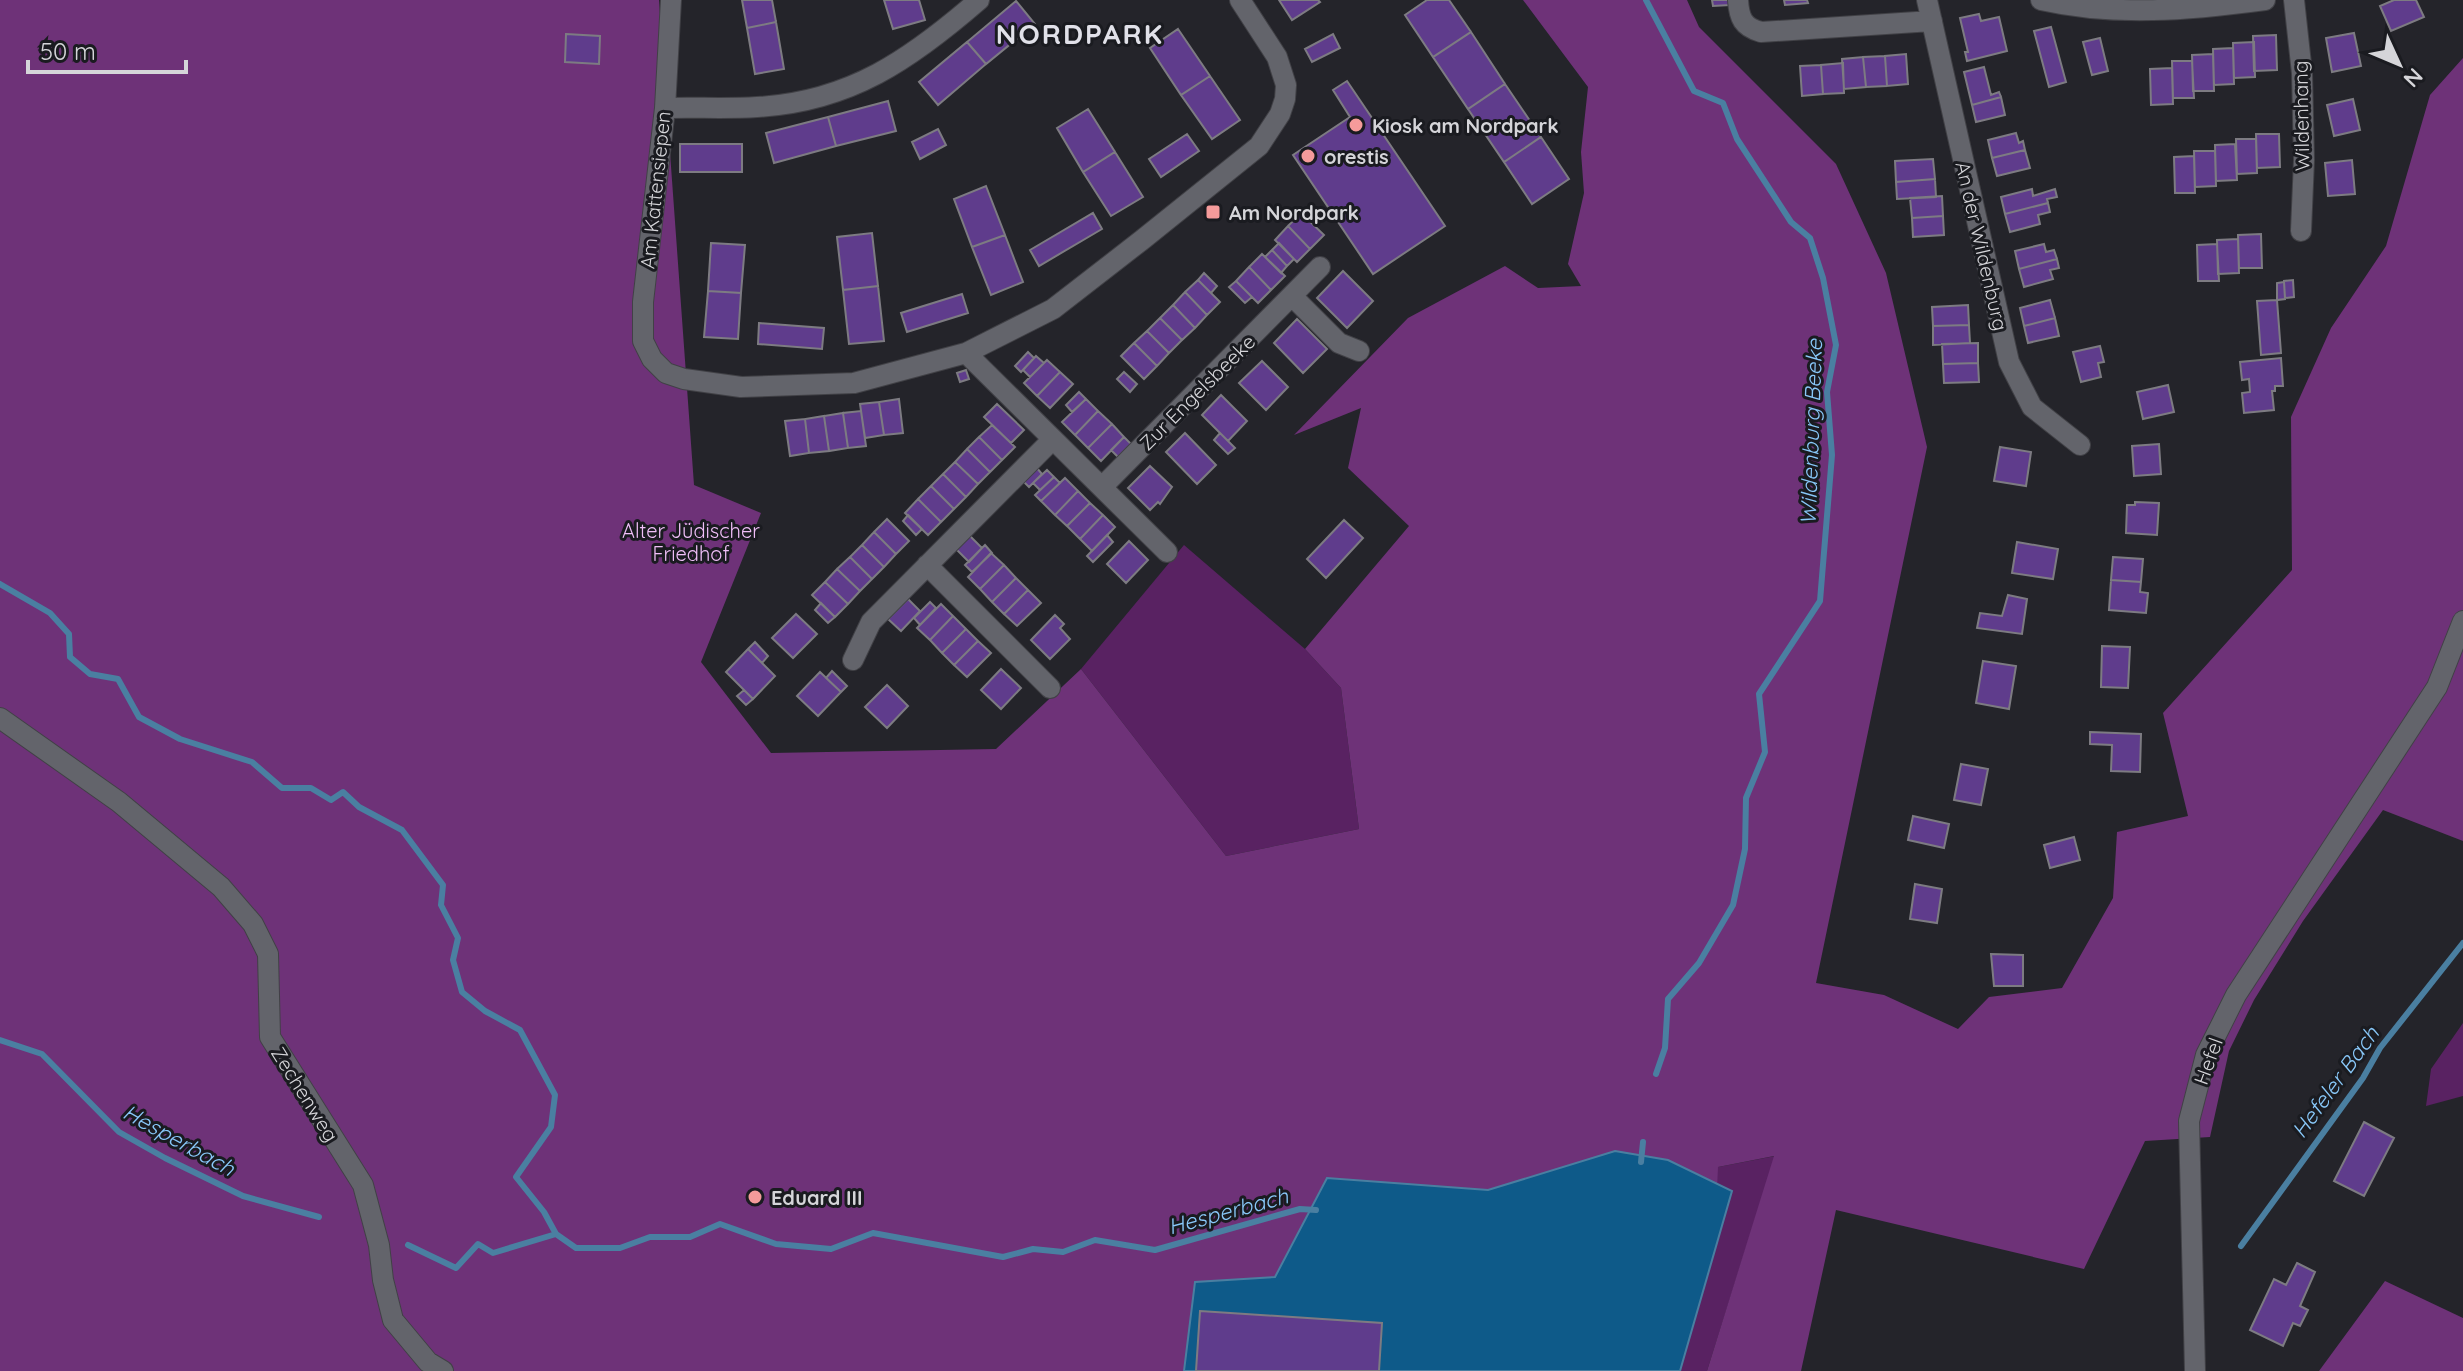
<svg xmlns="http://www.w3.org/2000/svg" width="2463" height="1371" viewBox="0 0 2463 1371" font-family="Quicksand,sans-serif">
	<rect width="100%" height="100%" fill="#24242a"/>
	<path fill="#592262" d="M1184 545 1305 649 1341 688 1359 829 1226 856 1081 669Z
		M2463 1023V1096L2426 1106 2431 1069Z
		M1775 1156 1707 1371H1564L1718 1167Z"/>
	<path fill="#6e3278" d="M0 0H659L694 485 761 513 701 662 771 753 996 749 1081 669 1226 856 1359 829 1341 688 1305 649 1409 526 1348 468 1361 408 1294 435 1408 318 1505 266 1538 288 1581 286 1568 264 1584 193 1581 152 1588 87 1523 0H1687L1699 27 1836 164 1886 273 1927 447 1816 983 1884 995 1958 1029 1989 997 2062 988 2113 898 2117 832 2188 816 2163 713 2292 570 2291 417 2331 328 2386 246 2430 95 2463 58V841L2383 810 2303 921 2254 1000 2229 1051 2210 1137 2145 1141 2084 1269 1836 1210 1801 1371H1707L1774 1156 1718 1167 1716 1212 1564 1371H0Z
		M2385 1281 2463 1318V1371H2319Z"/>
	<path fill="#0e5a89" stroke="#4a7fa1" stroke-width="2" d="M1615 1151 1668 1160 1732 1191 1680 1371H1184L1195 1282 1275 1277 1327 1178 1488 1190Z"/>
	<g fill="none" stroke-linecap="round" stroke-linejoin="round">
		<path stroke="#4a7fa1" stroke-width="6" d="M1646 0 1694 91 1723 103 1737 139 1791 222 1810 238 1823 278 1836 345 1827 392 1832 455 1820 601 1759 694 1765 752 1746 798 1745 849 1733 905 1699 963 1668 999 1665 1048 1656 1074
			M0 584 50 613 69 634 70 657 90 674 118 679 139 717 180 739 252 762 282 788H311L331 800 343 792 359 807 402 830 443 885 441 905 458 938 453 960 462 992 485 1011 520 1030 555 1095 551 1127 516 1177 544 1212 556 1234
			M0 1040 42 1054 119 1132 165 1158 243 1196 319 1217
			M1641 1162 1643 1142
			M408 1245 456 1268 478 1244 493 1253 556 1234 576 1248H620L650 1237H690L720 1224 776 1244 831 1249 873 1233 1003 1257 1033 1249 1063 1252 1095 1240 1155 1250 1300 1209 1316 1210
			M2241 1246 2363 1078 2380 1048 2463 943"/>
	</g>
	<path fill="#5f3c8c" stroke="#7d7b82" stroke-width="2" d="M742 0H772L776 22 747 28Z
		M884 0H919L925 20 893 29Z
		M1279 0H1318L1320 2 1292 20Z
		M1427 0H1449L1471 32 1433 57 1405 15Z
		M1712 0H1730V5L1713 6Z
		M1784 0H1807L1808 3 1785 5Z
		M2394 0H2416L2424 17 2391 31 2380 6Z
		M1016 1 1035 24 986 64 967 42Z
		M1979 14 1981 21 1999 17 2007 51 1967 61 1965 52H1968L1960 18Z
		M776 22 784 69 755 74 747 28Z
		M2051 27 2066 82 2049 87 2034 31Z
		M1178 29 1210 76 1181 95 1150 48Z
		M1471 32 1505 84 1468 109 1433 57Z
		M2354 33 2361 66 2332 72 2326 38Z
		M566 34 600 36 599 64 565 62Z
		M1333 34 1340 48 1312 62 1305 49Z
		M2276 35 2277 70 2254 71 2253 36Z
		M2100 38 2108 71 2092 75 2083 42Z
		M967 42 986 64 938 105 919 82Z
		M2254 42 2255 77 2234 78 2233 43Z
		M2233 48 2234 84 2214 85 2213 49Z
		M1906 54 1908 84 1887 86 1885 56Z
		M2213 54 2214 91H2193L2192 55Z
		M1885 56 1887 86 1866 87 1863 57Z
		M1863 57 1866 87 1844 89 1842 59Z
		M2172 61H2192L2194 98H2173Z
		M1843 63 1844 93 1823 94 1821 65Z
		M1821 65 1823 94 1802 96 1800 66Z
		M1984 67 1991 95 1999 92 2001 97 1972 105 1964 72Z
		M2172 68 2173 104 2151 105 2150 69Z
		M1210 76 1240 120 1212 139 1181 95Z
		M1347 81 1445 226 1373 274 1293 155 1350 117 1333 90Z
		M1505 84 1541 137 1504 162 1468 109Z
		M2001 97 2005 115 1976 122 1972 105Z
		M2353 99 2360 130 2334 136 2327 105Z
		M888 101 896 131 836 146 828 117Z
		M1088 109 1115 152 1083 172 1057 128Z
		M828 117 836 146 774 163 766 133Z
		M938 129 946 145 920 159 912 142Z
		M2016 133 2019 143 2023 141 2025 150 1992 158 1988 140Z
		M1187 134 1199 151 1161 177 1149 159Z
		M2256 134H2279L2280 167 2257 168Z
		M1541 137 1569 179 1532 204 1504 162Z
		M2236 139H2256L2257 173 2237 174Z
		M680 144H742V172H680Z
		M2235 144 2237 180 2216 181 2215 145Z
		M2025 150 2030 168 1997 176 1992 158Z
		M2194 151H2215L2216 186 2195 187Z
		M1115 152 1143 197 1111 216 1083 172Z
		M2194 156 2195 193H2175L2174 157Z
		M1933 159 1935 179 1896 182 1895 161Z
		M2352 160 2355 194 2328 196 2325 163Z
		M1935 179 1936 197 1897 199 1896 182Z
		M986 186 1005 235 972 247 954 199Z
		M2032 189 2033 196 2055 189 2057 197 2047 199 2048 203 2005 214 2001 197Z
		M1942 196 1943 216 1912 218 1910 198Z
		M2048 203 2050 212 2038 215 2040 224 2010 232 2005 214Z
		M1093 213 1102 229 1039 266 1030 250Z
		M1301 213 1324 235 1310 249 1288 226Z
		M1943 216 1944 235 1913 237 1912 218Z
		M1288 226 1310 249 1297 262 1275 240Z
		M872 233 878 286 843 290 837 237Z
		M2261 234 2262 268H2239L2238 235Z
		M1005 235 1023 282 991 295 972 247Z
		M2238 239 2239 273 2218 274 2217 240Z
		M711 243 745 245 741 293 708 291Z
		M1279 243 1294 259 1287 266 1272 250Z
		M2044 244 2046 252 2054 250 2057 259 2019 269 2015 251Z
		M2217 244 2219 281H2198L2197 245Z
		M1272 250 1287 266 1281 273 1265 257Z
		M1262 254 1285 276 1271 290 1249 267Z
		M2057 259 2059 268 2050 270 2053 279 2024 287 2019 269Z
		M1249 267 1271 290 1258 303 1236 281Z
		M1343 271 1373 301 1347 328 1317 298Z
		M1204 273 1217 286 1211 293 1198 280Z
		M1198 280 1220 302 1207 315 1185 292Z
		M2293 280 2294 297 2285 298 2284 281Z
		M1236 281 1252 297 1245 303 1229 287Z
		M2284 282 2285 299 2277 300V283Z
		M878 286 884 341 849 344 843 290Z
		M708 291 741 293 738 339 704 337Z
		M1185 292 1207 315 1195 328 1173 305Z
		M962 294 968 313 907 332 901 313Z
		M2050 300 2055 318 2024 326 2020 308Z
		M2277 300 2281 353 2261 355 2257 301Z
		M1173 305 1195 328 1182 340 1160 318Z
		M1968 305 1969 325 1933 326 1932 307Z
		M1160 318 1182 340 1169 353 1147 331Z
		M2055 318 2059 336 2028 343 2024 326Z
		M1297 319 1327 349 1303 373 1274 343Z
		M759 323 824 328 822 349 758 344Z
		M1969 325 1970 343 1933 345V326Z
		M1147 331 1169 353 1157 366 1134 343Z
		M1134 343 1157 366 1144 379 1121 356Z
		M1978 343V363L1943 364 1942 344Z
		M2100 346 2104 362 2098 363 2101 377 2081 382 2073 352Z
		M1028 352 1034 358 1021 372 1015 366Z
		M1036 356 1044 363 1030 377 1023 370Z
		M2281 358 2283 386H2275V391H2272L2274 410 2244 413 2242 393 2250 392 2249 379 2242 380 2240 362Z
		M1047 360 1060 372 1037 396 1024 383Z
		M1262 361 1288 387 1266 410 1239 383Z
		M1978 363 1979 382 1944 383 1943 364Z
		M966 370 969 379 960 382 957 373Z
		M1060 372 1073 384 1050 408 1037 396Z
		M1124 372 1137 384 1130 392 1117 379Z
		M2168 385 2174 412 2143 419 2137 392Z
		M1079 392 1086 399 1072 412 1066 405Z
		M1221 395 1247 421 1228 441 1202 415Z
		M899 399 903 433 884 435 879 402Z
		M1086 399 1098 411 1075 435 1062 422Z
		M879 402 884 435 865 438 860 404Z
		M997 404 1024 430 1011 443 984 417Z
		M861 411 866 446 848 448 843 413Z
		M1098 411 1112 424 1088 448 1075 435Z
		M843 413 848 448 829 451 824 416Z
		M824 416 829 451 809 453 805 419Z
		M805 419 809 453 790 456 785 421Z
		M1112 424 1124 437 1101 461 1088 448Z
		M992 425 1015 447 1002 460 979 437Z
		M1185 433 1216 465 1197 484 1166 452Z
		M1220 433 1235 448 1228 454 1214 440Z
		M979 437 1002 460 990 472 967 449Z
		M1124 437 1131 444 1118 457 1111 450Z
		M2159 444 2161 474 2134 476 2132 446Z
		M2000 447 2031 452 2026 486 1994 481Z
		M967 449 990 472 978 484 955 462Z
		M955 462 978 484 966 497 943 474Z
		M1150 466 1172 487 1160 504 1158 502 1150 510 1128 488Z
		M1036 467 1042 474 1029 487 1022 480Z
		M1047 470 1054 477 1040 490 1033 483Z
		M943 474 966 497 954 509 931 486Z
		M1054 477 1060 483 1041 501 1035 495Z
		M1065 478 1078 491 1055 515 1041 501Z
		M931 486 954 509 941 522 918 499Z
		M1078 491 1090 503 1067 526 1055 515Z
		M918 499 941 522 928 535 905 513Z
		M2135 502 2159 503 2157 535 2126 533 2127 505H2135Z
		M1090 503 1103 515 1080 539 1067 526Z
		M908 515 922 529 916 535 903 521Z
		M1103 515 1115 527 1092 551 1080 539Z
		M887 519 909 541 896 554 874 532Z
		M1344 520 1363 538 1326 578 1307 559Z
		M874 532 896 554 884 567 862 545Z
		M969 535 982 548 969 562 956 549Z
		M1107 535 1113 542 1093 562 1087 556Z
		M1129 541 1148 560 1126 583 1107 564Z
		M2017 542 2058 549 2053 579 2012 573Z
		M862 545 884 567 872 579 850 557Z
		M985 545 992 553 972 572 965 565Z
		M991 553 1004 565 980 589 968 577Z
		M850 557 872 579 860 591 837 569Z
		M2113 557 2143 559 2141 582 2111 580Z
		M1004 565 1016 578 992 602 980 589Z
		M837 569 860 591 848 604 825 582Z
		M1016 578 1028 590 1004 614 992 602Z
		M2111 580 2141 582 2140 592 2148 593 2146 613 2109 610Z
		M825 582 848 604 835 617 812 595Z
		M1028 590 1041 603 1017 626 1004 614Z
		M2008 595 2027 599 2022 634 1977 628 1980 613 2002 616Z
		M908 599 920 611 901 631 888 619Z
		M930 602 936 608 920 625 914 618Z
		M821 603 835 617 828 623 815 610Z
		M941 604 953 616 930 640 917 628Z
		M796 614 817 634 793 658 772 638Z
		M1055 615 1064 624 1060 628 1070 639 1050 659 1031 640Z
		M953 616 966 629 942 653 930 640Z
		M966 629 978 641 954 665 942 653Z
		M978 641 991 653 967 677 954 665Z
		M755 642 768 656 762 663 748 649Z
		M2102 646 2130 647 2128 688 2101 687Z
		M748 649 775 676 753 699 726 672Z
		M1983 661 2016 666 2009 709 1976 703Z
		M1001 669 1021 688 1001 709 981 690Z
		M832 671 847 686 841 692 826 678Z
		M820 672 841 692 818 716 797 696Z
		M887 685 908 706 887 728 865 707Z
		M744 690 753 699 746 705 737 696Z
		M2090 732 2141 734 2140 772 2111 771 2112 745 2090 744Z
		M1961 764 1988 769 1981 805 1954 800Z
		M1913 816 1949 824 1944 848 1908 840Z
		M2074 837 2080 860 2050 868 2044 845Z
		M1915 884 1942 889 1937 923 1910 919Z
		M1991 954 2023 955V986H1994Z
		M2364 1122 2394 1138 2364 1196 2334 1181Z
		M2297 1263 2315 1272 2300 1306 2308 1310 2300 1326 2293 1323 2283 1346 2250 1330 2274 1279 2286 1285Z
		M1200 1311 1382 1323 1379 1371H1196Z"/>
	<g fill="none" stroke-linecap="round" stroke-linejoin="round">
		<defs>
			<path id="street" d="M671 0 665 108 643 302V341L652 359 666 373 684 379 741 387 854 383 966 353 1053 309 1142 240 1259 146 1280 114 1285 99 1286 85 1277 57 1240 0
				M1738 0C1739 18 1743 27 1761 32L1932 21
				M1927 0 2009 362 2032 407 2080 445
				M2041 0C2116 17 2190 10 2265 0
				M2294 0 2302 73 2304 160 2301 231
				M665 108C695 107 726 109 757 107 850 102 911 59 979 0
				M1293 297 1339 343 1359 351
				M966 353 1167 552
				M1102 487 1320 267
				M927 565 1050 688
				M853 660 871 622 1053 439
				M0 718 119 802 221 887 253 924 268 954 270 1037 363 1185 379 1245 383 1280 393 1320 428 1362 443 1371"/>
			<path id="secondary" d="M2195 1371 2189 1121 2206 1055 2236 995 2437 687 2463 621"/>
		</defs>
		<use href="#street" stroke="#414146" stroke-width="22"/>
		<use href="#secondary" stroke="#414146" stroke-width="22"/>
		<use href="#street" stroke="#63646b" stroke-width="20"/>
		<use href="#secondary" stroke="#63646b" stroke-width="20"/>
	</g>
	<g fill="#f59b9b" stroke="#1a1b20" stroke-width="3">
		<circle cx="1356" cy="125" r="8"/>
		<circle cx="1308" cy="156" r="8"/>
		<rect x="1205" y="204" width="16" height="16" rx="4"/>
		<circle cx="755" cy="1197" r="8"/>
	</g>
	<g text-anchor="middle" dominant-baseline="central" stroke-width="6" stroke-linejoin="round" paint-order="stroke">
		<g font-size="20" fill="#d5d5d9" stroke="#1a1b20">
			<text transform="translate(2301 116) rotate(-91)">Wildenhang</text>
			<text transform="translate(655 190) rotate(-84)">Am Kattensiepen</text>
			<text transform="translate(1982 246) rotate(77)">An der Wildenburg</text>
			<text transform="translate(1197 392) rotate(-45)">Zur Engelsbeeke</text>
			<text transform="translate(2208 1061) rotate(-70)">Hefel</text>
			<text transform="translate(305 1094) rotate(58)">Zechenweg</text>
		</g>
		<g font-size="20" font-weight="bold" fill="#d5d5d9" stroke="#1a1b20" text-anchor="start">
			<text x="1372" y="125">Kiosk am Nordpark</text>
			<text x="1324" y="156">orestis</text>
			<text x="1229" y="212">Am Nordpark</text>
			<text x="771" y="1197">Eduard III</text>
		</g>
		<g font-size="20" fill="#f1bff9" stroke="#1a1b20">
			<text x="691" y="530">Alter Jüdischer<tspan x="691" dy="23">Friedhof</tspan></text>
		</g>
		<g font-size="22" font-style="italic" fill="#89c8f9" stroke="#1a1b20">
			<text transform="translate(1811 432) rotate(-88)">Wildenburg Beeke</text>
			<text transform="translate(2335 1082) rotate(-54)">Hefeler Bach</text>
			<text transform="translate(179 1140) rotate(29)">Hesperbach</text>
			<text transform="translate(1228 1211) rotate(-15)">Hesperbach</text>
		</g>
		<g font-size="28" font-weight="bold" letter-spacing="2" fill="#e1e1e9" stroke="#1a1b20">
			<text x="1080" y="33">NORDPARK</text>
		</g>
	</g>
	<g transform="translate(2399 64) rotate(134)" stroke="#1a1b20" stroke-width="6" paint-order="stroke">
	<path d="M0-6L14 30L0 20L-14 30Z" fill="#d5d5d9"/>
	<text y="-12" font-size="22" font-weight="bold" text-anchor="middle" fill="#d5d5d9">N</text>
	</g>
	<path d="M28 60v12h158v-12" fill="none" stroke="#d5d5d9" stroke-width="4"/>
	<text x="40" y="60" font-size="24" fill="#d5d5d9" stroke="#1a1b20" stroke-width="6" paint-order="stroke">50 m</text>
</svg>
